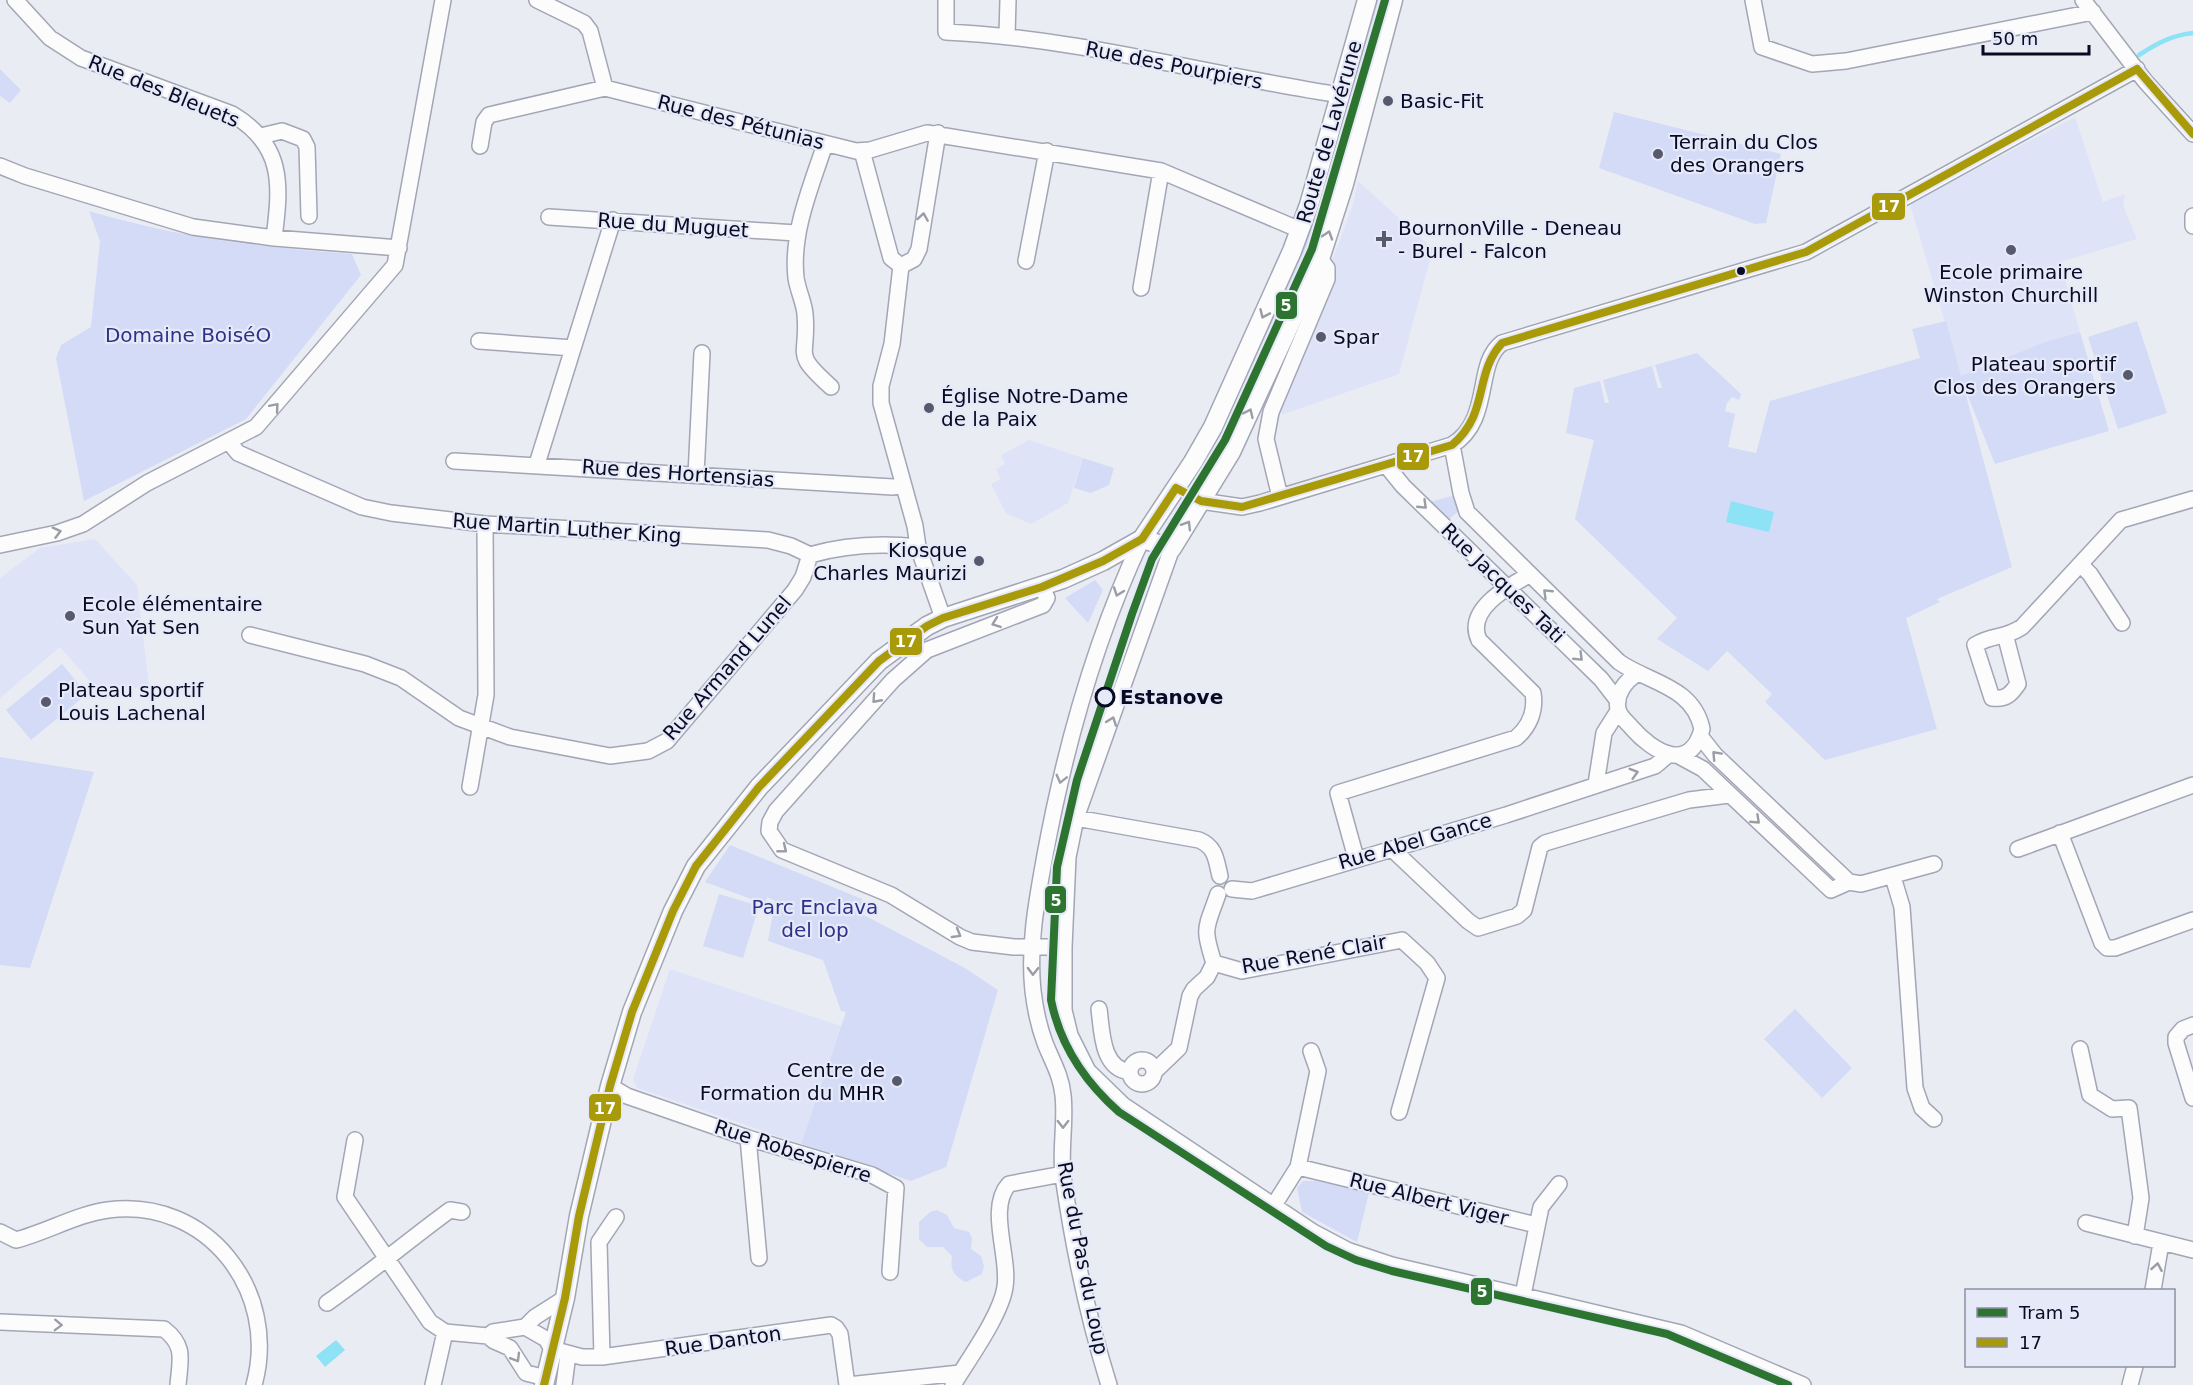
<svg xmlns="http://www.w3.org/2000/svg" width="2193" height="1385" viewBox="0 0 2193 1385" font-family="'DejaVu Sans',sans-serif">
	<rect width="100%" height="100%" fill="#eaecf4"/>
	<path fill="#dee3f8" d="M2075 117 2103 202 2125 194 2123 205 2137 239 2060 262 2080 332 2045 342 1961 377 1910 204Z
		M1358 181 1433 249 1399 374 1284 414 1265 411 1335 253 1353 204Z
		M1029 440 1083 458 1068 503 1031 524 1006 513 991 484 1001 479 996 469 1005 464 1001 455Z
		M95 539 137 585 149 685 111 693 95 687 60 647 0 698V578L40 548Z
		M670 969 841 1026 801 1144 637 1088 633 1079Z"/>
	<path fill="#d4dbf6" d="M1372 0H1389L1332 213 1313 207Z
		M0 69 21 90 10 103 0 96Z
		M1614 112 1781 154 1766 223 1755 224 1599 168Z
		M89 211C176 237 262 248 352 254L361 275 246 419 84 501 56 358 61 345 91 327 100 241Z
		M1309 217 1329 223 1220 458 1205 451Z
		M1946 321 1961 376 2045 342 2080 332 2109 431 1995 464 1963 384 2012 567 1937 599 1940 602 1906 618 1937 729 1825 760 1765 702 1772 694 1727 651 1708 671 1657 639 1677 618 1575 519 1594 440 1566 433 1574 388 1600 381 1605 403H1609L1603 380 1652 366 1658 388H1662L1655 365 1697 353 1741 394 1739 400 1732 397 1727 403 1725 411 1735 414 1728 447 1756 453 1770 401 1920 358 1912 329Z
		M2137 321 2167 413 2118 429 2088 337Z
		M1083 458 1114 468 1109 485 1091 493 1074 488Z
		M1456 495 1460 510 1447 521 1426 503Z
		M1095 580 1103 590 1088 623 1065 598Z
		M62 664 87 694 31 740 6 710Z
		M0 757 94 772 30 968 0 965Z
		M730 845 862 899 860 913 965 968 998 990 946 1167 911 1181 801 1144 846 1012 841 1011 823 960 768 941 775 901 767 897 765 904 705 882Z
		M719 894 759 906 743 958 703 946Z
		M1795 1009 1852 1068 1822 1098 1764 1039Z
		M1303 1181H1316L1369 1193 1357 1242 1302 1212 1297 1188Z
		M937 1210 947 1215 954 1228 969 1232 972 1238 971 1249 981 1256 984 1266 982 1274 966 1282C953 1276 950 1269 952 1256L943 1247H927L919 1239V1222L930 1212Z"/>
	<path fill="#8de2f6" d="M1731 501 1774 512 1769 532 1726 522Z
		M336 1340 345 1350 325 1367 316 1356Z"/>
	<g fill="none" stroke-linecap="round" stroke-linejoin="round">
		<path stroke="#8de2f6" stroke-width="4.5" d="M2139 55C2156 44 2172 35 2193 33"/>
		<defs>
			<path id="minor" d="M15 0 50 38 81 58 232 114C284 145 281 184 274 238
				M537 0 584 23 590 31 605 88 856 151 870 150 927 133 1161 171 1300 230
				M946 0V32C1080 38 1208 75 1340 95
				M1753 0 1762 47 1812 64 1846 61 2093 12
				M2083 0 2145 81 2193 134
				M1007 35 1008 0
				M261 136 282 131 303 139 307 147 309 216
				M825 144C811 187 791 232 796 278 798 291 804 302 805 314 809 359 791 351 831 387
				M480 146 484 122 489 115 605 88
				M862 151 891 258 901 266
				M0 166 25 176 193 227 274 238 399 248
				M2193 216V226
				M549 217 796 233
				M1026 261 1047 151
				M901 266 892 344 881 386V403L915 526 918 547 943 618
				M901 266 914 259 919 249 938 133
				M1141 288 1161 171
				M479 341 573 348
				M229 442 238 453 362 507 391 513 485 524 768 540 791 546 810 555C845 545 881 543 918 547
				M1452 445 1461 493 1467 512 1619 662C1649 683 1693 686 1702 729 1690 775 1652 751 1632 728 1627 722 1619 716 1618 709 1615 695 1625 681 1637 674
				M454 461 893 487 902 485
				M537 464 613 220
				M1386 465 1403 486 1601 679 1618 701
				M696 475 702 353
				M1280 497 1266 439 1271 412 1327 279V268L1320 259
				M1201 501 1242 507 1260 503 1452 445C1493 420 1474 364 1502 343L1806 252 2137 69
				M0 545 57 533 83 524 147 483 256 427 395 265 443 0
				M1172 548 1076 818 1068 857 1064 947V1010L1070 1035 1088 1071 1123 1105 1313 1232 1347 1250 1392 1265 1681 1333 1803 1385
				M2081 565 2090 574 2122 623
				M1042 587 1047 598 1043 605 927 650 893 680 776 811 770 822 769 831 782 850 891 895 960 937 972 942 1014 947H1064
				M250 635 365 664 401 678 459 718 510 737 610 756 648 751 667 741 795 590 803 577 810 555
				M2006 638 2018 684C2011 694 2006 700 1992 698L1975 645C1995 633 2002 640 2022 627L2121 520 2193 499
				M1700 736 1715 755 1849 882 1861 884 1934 864
				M1679 756 1703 769 1831 890 1849 882
				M1596 784 1604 733 1618 711
				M470 787 486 695 485 524
				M1076 818 1199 840C1216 847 1216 860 1220 876
				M2060 833 2102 943 2107 948H2115L2193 920
				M1392 849 1468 921 1478 928 1517 916 1524 910 1540 847 1545 843 1689 800 1729 795
				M2018 849 2193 785
				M1356 858 1338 793 1516 738C1529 727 1536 711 1533 693L1479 640C1465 610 1507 587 1529 575
				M1893 877 1902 907 1915 1088 1922 1108 1934 1119
				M1232 889 1252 891 1506 815 1655 766 1668 755
				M1214 963 1242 971 1402 940 1427 963 1437 978 1399 1112
				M1099 1009C1102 1030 1101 1069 1130 1072
				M2193 1025 2183 1029 2176 1037V1043L2193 1098
				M2080 1049 2090 1095 2112 1109 2129 1108 2141 1198 2135 1236
				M1130 1072a12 12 0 1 1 24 0a12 12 0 1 1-24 0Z
				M1154 1072 1179 1048 1190 996 1194 989 1207 977 1214 963C1202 926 1206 929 1218 894
				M610 1086 627 1096 748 1138 872 1175 896 1188 890 1272
				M748 1138 759 1258
				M355 1140 345 1197 430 1322 445 1332 488 1336 494 1341 510 1348 526 1373 546 1378
				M1298 1167 1536 1225
				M1274 1205 1298 1167 1318 1071 1311 1051
				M2086 1223 2193 1250
				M0 1232 16 1240C47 1232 77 1214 108 1210 207 1197 280 1291 254 1385
				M2153 1290 2161 1243
				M1523 1295 1541 1207 1559 1184
				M327 1303C370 1273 409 1240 450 1210L462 1212
				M0 1322 164 1329C186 1346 180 1360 178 1385
				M525 1327 546 1339 552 1349 582 1357H602L831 1325 836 1328 840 1334 847 1385
				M488 1336 493 1332 525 1327 535 1317 565 1298
				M602 1357 599 1242 616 1217
				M433 1385 445 1332
				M564 1385 568 1354
				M848 1385 960 1373
				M953 1385C968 1360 1001 1315 1005 1287 1010 1257 987 1208 1009 1184L1063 1174
				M1109 1385C1088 1318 1073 1246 1063 1176 1060 1150 1066 1121 1063 1095 1061 1075 1052 1061 1045 1043 1039 1027 1035 1008 1033 991 1028 946 1037 899 1045 855 1065 747 1095 639 1142 539
				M2130 1385 2135 1366"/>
			<path id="tertiary" d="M1142 539 1172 548 1231 452 1320 259 1344 184 1393 0
				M544 1385 565 1298 579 1216 610 1086 632 1012 673 911 696 866 759 787 879 661 927 626 943 618 1063 579 1103 561 1142 539 1193 462 1213 427 1292 251 1309 205 1367 0"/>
		</defs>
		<use href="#minor" stroke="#a2a6b5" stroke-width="18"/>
		<use href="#tertiary" stroke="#a2a6b5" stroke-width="21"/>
		<use href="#minor" stroke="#fcfcfd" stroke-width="15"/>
		<use href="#tertiary" stroke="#fcfcfd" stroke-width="18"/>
		<defs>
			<path id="bus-1" d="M2137 69 2193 134
				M544 1385 565 1298 579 1216 610 1086 632 1012 673 911 696 866 759 787 879 661 927 626 943 618 1042 587 1103 561 1142 539 1176 488 1201 501 1242 507 1452 445C1490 413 1473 375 1502 343L1806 252 2137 69"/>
		</defs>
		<use href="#bus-1" stroke="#e6e9f8" stroke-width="12"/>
		<use href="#bus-1" stroke="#a89a09" stroke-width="8"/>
		<defs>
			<path id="tram-1" d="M1385 0 1312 249 1225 440 1152 559 1132 614 1077 780 1057 867 1051 1000C1060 1045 1085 1082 1119 1112L1326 1246 1356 1260 1392 1271 1667 1334 1788 1385"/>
		</defs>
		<use href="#tram-1" stroke="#e6e9f8" stroke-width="12"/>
		<use href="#tram-1" stroke="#2d7431" stroke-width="8"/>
	</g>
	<defs><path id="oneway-chevron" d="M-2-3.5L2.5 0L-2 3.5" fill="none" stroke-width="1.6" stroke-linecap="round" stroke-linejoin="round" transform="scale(1.5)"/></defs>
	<g stroke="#9a9ca6">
		<use href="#oneway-chevron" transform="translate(923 217) rotate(-81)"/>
		<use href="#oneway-chevron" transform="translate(1328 235) rotate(-72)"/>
		<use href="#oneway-chevron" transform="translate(1264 314) rotate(114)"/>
		<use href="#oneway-chevron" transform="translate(275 407) rotate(-49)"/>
		<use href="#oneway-chevron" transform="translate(1249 413) rotate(-65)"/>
		<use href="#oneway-chevron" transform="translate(1423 505) rotate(44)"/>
		<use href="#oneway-chevron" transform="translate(1187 525) rotate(-59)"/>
		<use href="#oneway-chevron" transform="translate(57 532) rotate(-15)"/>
		<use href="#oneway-chevron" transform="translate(1118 592) rotate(110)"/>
		<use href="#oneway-chevron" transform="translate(1547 593) rotate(-136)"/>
		<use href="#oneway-chevron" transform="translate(996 623) rotate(160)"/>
		<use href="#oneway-chevron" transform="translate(1579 657) rotate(44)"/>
		<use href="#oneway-chevron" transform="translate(876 699) rotate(132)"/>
		<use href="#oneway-chevron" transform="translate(1112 721) rotate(-70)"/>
		<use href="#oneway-chevron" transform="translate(1716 755) rotate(-133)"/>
		<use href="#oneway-chevron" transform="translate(1634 773) rotate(-16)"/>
		<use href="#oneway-chevron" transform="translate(1061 779) rotate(104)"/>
		<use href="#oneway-chevron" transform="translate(1756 820) rotate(43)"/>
		<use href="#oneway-chevron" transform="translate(783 849) rotate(39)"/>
		<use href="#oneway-chevron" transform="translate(957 934) rotate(30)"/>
		<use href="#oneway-chevron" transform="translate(1033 971) rotate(91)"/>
		<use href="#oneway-chevron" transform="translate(1063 1124) rotate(90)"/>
		<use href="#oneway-chevron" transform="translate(2157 1267) rotate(-80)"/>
		<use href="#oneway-chevron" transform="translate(58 1325) rotate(2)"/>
		<use href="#oneway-chevron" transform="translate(516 1358) rotate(59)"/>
	</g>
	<g fill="#575a6c" stroke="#e6e9f8" stroke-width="2">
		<circle cx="1388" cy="101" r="6"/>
		<circle cx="1658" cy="154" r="6"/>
		<path d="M1381 230h6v6h6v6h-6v6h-6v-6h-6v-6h6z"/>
		<circle cx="2011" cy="250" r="6"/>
		<circle cx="1321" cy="337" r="6"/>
		<circle cx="2128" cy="375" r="6"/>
		<circle cx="929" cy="408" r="6"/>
		<circle cx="979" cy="561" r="6"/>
		<circle cx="70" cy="616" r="6"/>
		<circle cx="46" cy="702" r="6"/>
		<circle cx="897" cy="1081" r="6"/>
	</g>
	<circle fill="#080b23" stroke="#e6e9f8" stroke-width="2" cx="1741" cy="271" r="5"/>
	<circle fill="#e6e9f8" stroke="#080b23" stroke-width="3" cx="1105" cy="697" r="9"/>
	<g text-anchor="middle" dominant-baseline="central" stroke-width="4.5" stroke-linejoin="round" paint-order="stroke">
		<g font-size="20" fill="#080b23" stroke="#e6e9f8">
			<text transform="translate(1174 65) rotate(11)">Rue des Pourpiers</text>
			<text transform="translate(164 91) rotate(22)">Rue des Bleuets</text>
			<text transform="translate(741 122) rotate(14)">Rue des Pétunias</text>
			<text transform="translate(1329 132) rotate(-74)">Route de Lavérune</text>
			<text transform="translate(673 225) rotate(4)">Rue du Muguet</text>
			<text transform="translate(678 473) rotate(4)">Rue des Hortensias</text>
			<text transform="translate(567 528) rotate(4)">Rue Martin Luther King</text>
			<text transform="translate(1503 583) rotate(44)">Rue Jacques Tati</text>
			<text transform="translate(727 668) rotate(-49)">Rue Armand Lunel</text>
			<text transform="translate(1415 841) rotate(-16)">Rue Abel Gance</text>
			<text transform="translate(1314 954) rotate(-10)">Rue René Clair</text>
			<text transform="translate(793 1151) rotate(18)">Rue Robespierre</text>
			<text transform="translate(1429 1199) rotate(14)">Rue Albert Viger</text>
			<text transform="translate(1083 1258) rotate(79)">Rue du Pas du Loup</text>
			<text transform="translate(723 1341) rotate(-8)">Rue Danton</text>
		</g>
		<g font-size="20" fill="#080b23" stroke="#e6e9f8" text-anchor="start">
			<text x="1400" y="101">Basic-Fit</text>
			<text x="1670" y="142">Terrain du Clos<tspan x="1670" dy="23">des Orangers</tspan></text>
			<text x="1398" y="228">BournonVille - Deneau<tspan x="1398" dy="23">- Burel - Falcon</tspan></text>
			<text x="2011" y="272" text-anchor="middle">Ecole primaire<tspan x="2011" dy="23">Winston Churchill</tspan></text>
			<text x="1333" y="337">Spar</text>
			<text x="2116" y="364" text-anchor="end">Plateau sportif<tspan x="2116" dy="23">Clos des Orangers</tspan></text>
			<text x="941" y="396">Église Notre-Dame<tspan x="941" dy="23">de la Paix</tspan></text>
			<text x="967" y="550" text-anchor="end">Kiosque<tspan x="967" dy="23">Charles Maurizi</tspan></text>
			<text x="82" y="604">Ecole élémentaire<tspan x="82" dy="23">Sun Yat Sen</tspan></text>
			<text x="58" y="690">Plateau sportif<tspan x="58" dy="23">Louis Lachenal</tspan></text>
			<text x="885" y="1070" text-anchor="end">Centre de<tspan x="885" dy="23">Formation du MHR</tspan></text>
		</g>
		<g font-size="20" fill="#2d338b" stroke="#e6e9f8">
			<text x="188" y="335">Domaine BoiséO</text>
			<text x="815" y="907">Parc Enclava<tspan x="815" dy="23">del lop</tspan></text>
		</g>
		<g font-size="20" font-weight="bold" fill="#080b23" stroke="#e6e9f8" text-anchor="start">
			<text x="1120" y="697">Estanove</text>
		</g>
	</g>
	<g stroke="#e6e9f8" stroke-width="2">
		<rect x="1871" y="192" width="35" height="29" rx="6" fill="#a89a09"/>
		<rect x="1275" y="291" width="23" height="29" rx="6" fill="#2d7431"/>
		<rect x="1396" y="442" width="34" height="29" rx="6" fill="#a89a09"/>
		<rect x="889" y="627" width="34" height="29" rx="6" fill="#a89a09"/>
		<rect x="1044" y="885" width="23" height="29" rx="6" fill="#2d7431"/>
		<rect x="588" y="1093" width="34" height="29" rx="6" fill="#a89a09"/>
		<rect x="1470" y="1277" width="23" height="29" rx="6" fill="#2d7431"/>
	</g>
	<g font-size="16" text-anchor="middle" font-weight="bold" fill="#fff">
		<text x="1889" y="212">17</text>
		<text x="1286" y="311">5</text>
		<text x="1413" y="462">17</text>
		<text x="906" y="647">17</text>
		<text x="1056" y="906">5</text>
		<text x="605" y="1114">17</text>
		<text x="1482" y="1297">5</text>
	</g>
	<rect x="1965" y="1289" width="210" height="78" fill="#e6e9f8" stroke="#8d90a3" stroke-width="1.5"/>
	<rect x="1977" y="1308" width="30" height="9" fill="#2d7431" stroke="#8d90a3" stroke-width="1.5"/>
	<text x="2019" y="1319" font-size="18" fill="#080b23">Tram 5</text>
	<rect x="1977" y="1338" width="30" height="9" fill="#a89a09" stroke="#8d90a3" stroke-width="1.5"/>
	<text x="2019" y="1349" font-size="18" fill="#080b23">17</text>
	<path d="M1983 45v9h106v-9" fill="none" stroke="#080b23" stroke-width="3"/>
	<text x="1992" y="45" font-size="18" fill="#080b23" stroke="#e6e9f8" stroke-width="4.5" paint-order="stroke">50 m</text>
</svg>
